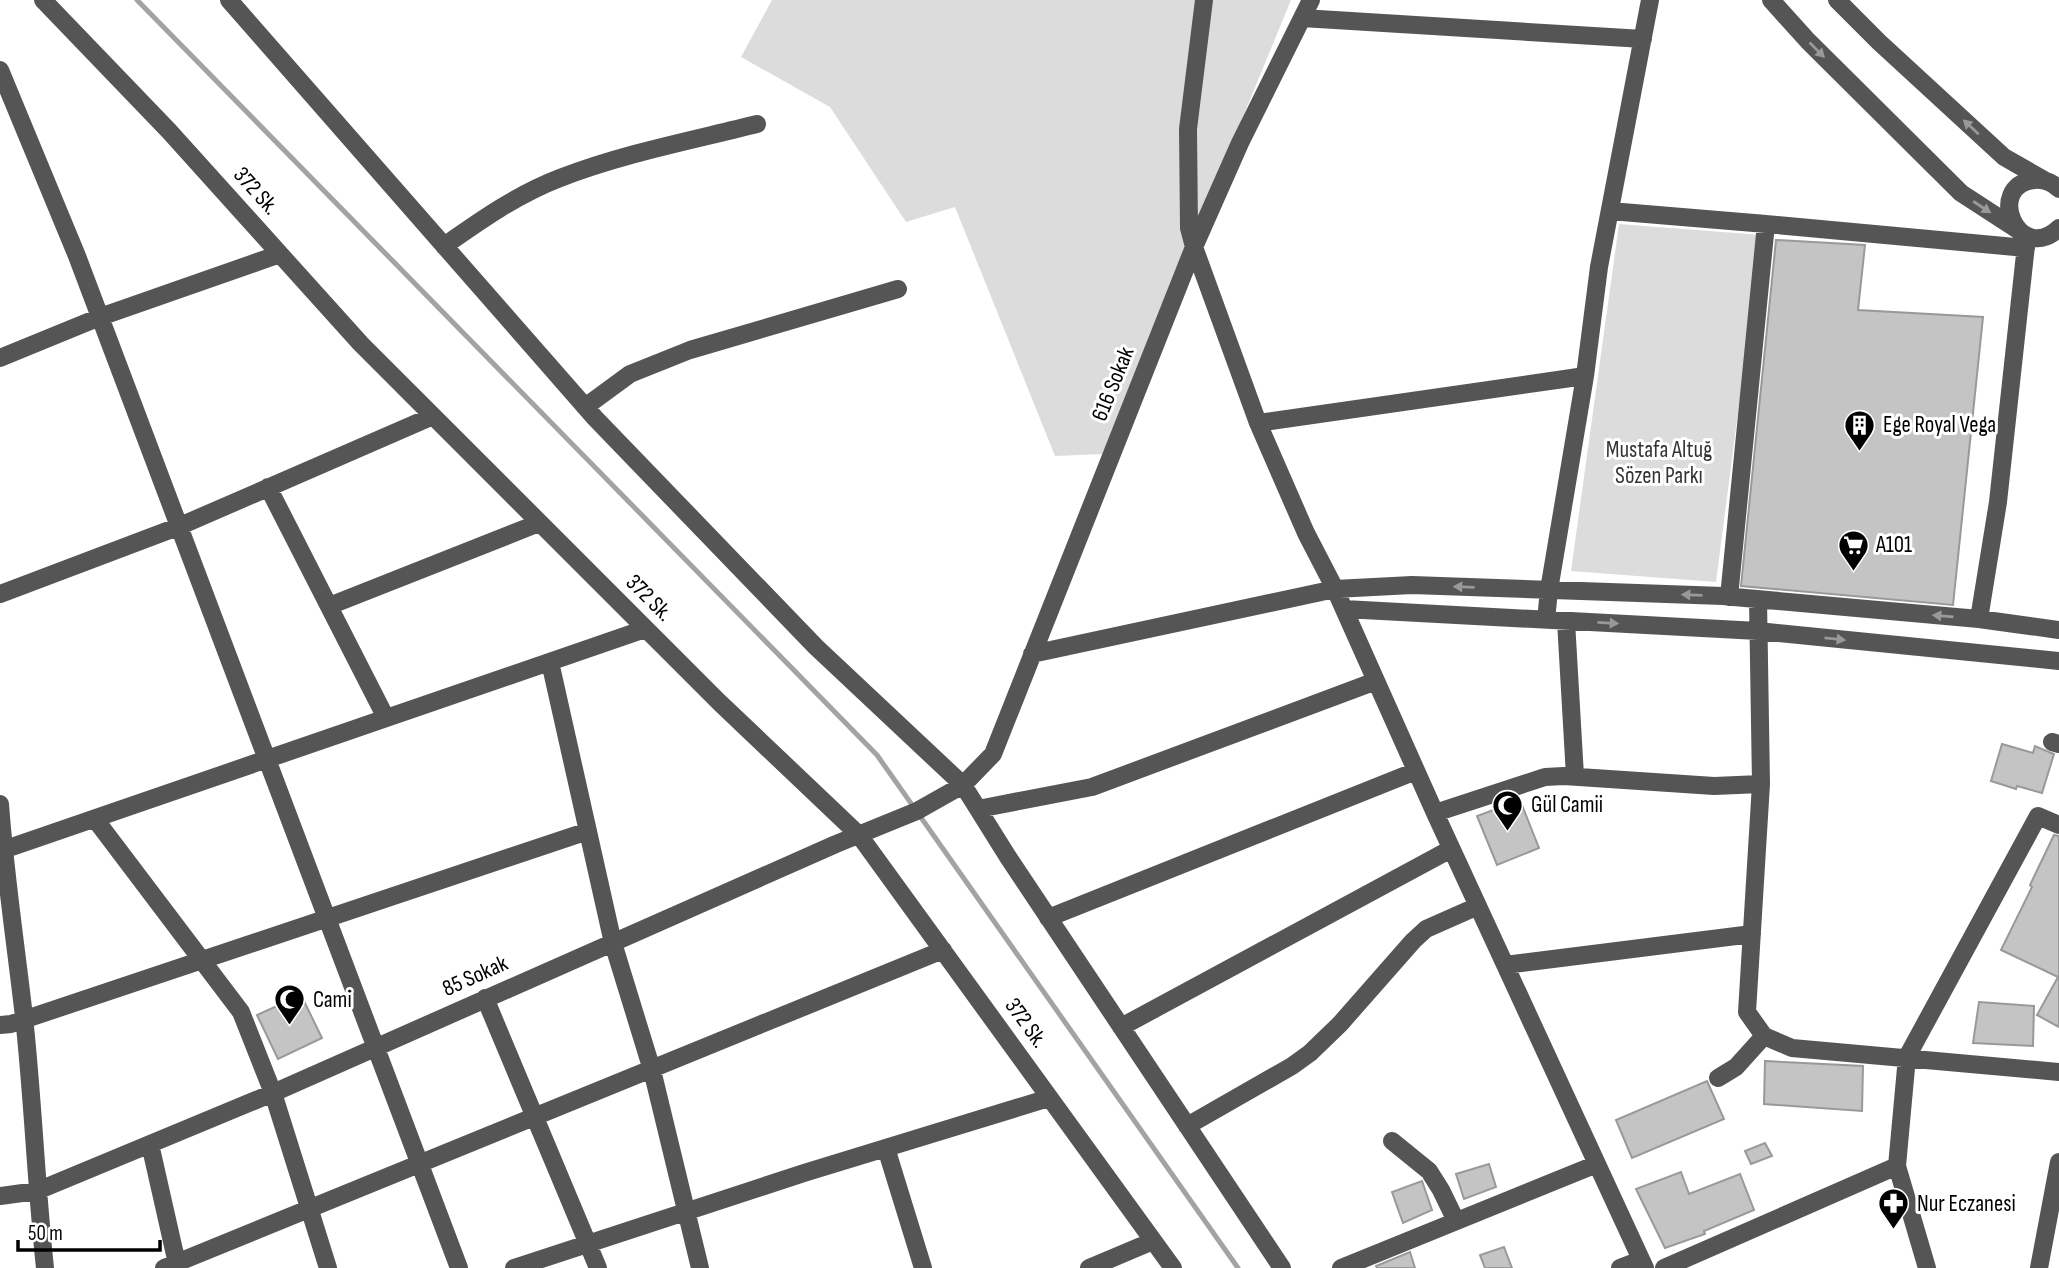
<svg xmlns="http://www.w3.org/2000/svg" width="2059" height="1268" viewBox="0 0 2059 1268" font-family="'Sofia Sans Condensed',sans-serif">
	<rect width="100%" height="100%" fill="#fff"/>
	<path fill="#dcdcdc" d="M772 0H1291L1104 454 1055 456 955 207 906 222 830 107 741 57Z
		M1619 224 1761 235 1716 582 1571 571Z"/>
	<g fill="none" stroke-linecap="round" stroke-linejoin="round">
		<path stroke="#a3a3a3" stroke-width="5" d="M137 0 877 755 1238 1268"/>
	</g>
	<path fill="#c4c4c4" stroke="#999" stroke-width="2" d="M1776 240 1865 245 1858 310 1983 317 1953 605 1741 586Z
		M2002 744 2033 753 2035 746 2054 754 2042 793 2017 786 2016 789 1991 781Z
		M1520 800 1539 848 1497 865 1477 816Z
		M2054 835 2059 836V1027L2037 1015 2058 977 2001 950 2032 887 2030 885Z
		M301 995 322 1038 278 1059 257 1015Z
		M1979 1002 2034 1006 2033 1046 1973 1043Z
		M1765 1061 1863 1066 1862 1111 1764 1104Z
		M1707 1081 1724 1119 1632 1158 1616 1120Z
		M1765 1143 1772 1156 1751 1164 1745 1151Z
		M1489 1164 1496 1187 1464 1199 1456 1174Z
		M1681 1172 1689 1194 1740 1174 1754 1210 1704 1231 1705 1234 1665 1248 1636 1189Z
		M1422 1181 1432 1210 1403 1223 1392 1192Z
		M1504 1247 1512 1268H1485L1480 1255Z
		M1410 1252 1415 1268H1377L1376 1266Z"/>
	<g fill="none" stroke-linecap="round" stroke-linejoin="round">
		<path stroke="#555" stroke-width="18" d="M43 0 169 131 361 344 719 702 859 835 1173 1268
			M229 0 595 418 816 647 963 785 1008 857 1282 1268
			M1204 0 1188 129 1189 228 1194 247 1258 423 1306 533 1335 589 1435 813 1645 1268
			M1771 0 1808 41 1961 193 2018 230
			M1837 0 1879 42 2004 157 2046 181
			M1302 18 1643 39
			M0 70 77 256 459 1268
			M2059 189C2052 182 2043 179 2034 180 1984 186 2019 266 2059 228
			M1610 211 1766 224 2026 248
			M444 246C481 220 518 194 560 178 621 154 693 140 757 124
			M0 358 100 317 280 254
			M585 407 630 374 690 350 898 289
			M1258 423 1585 376
			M268 487 386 718
			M0 594 180 526 433 416
			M1729 597 1766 224
			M1758 599 1761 784 1747 1012 1764 1036 1792 1048 2059 1072
			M329 606 539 523
			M1344 609 1758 631 2059 661
			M1979 619 1998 502 2027 236
			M1546 620 1549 590 1585 376 1599 267 1650 0
			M1566 621 1575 776
			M1032 654 1335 589 1412 585 1723 596 1979 619 2059 630
			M550 662 613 943 652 1070 700 1268
			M2052 742 2059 744
			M0 804C5 875 16 946 24 1017 33 1100 36 1184 45 1268
			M978 809 1092 787 1376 681
			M1435 813 1545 777 1564 776 1714 786 1761 784
			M95 819 241 1012 273 1093 328 1268
			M0 851 645 629
			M1048 918 1416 771
			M1505 965 1752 934
			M485 998 598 1268
			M0 1025 11 1024 588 831
			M1121 1027 1451 849
			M1718 1078 1736 1067 1764 1036
			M1187 1126 1292 1066 1310 1053 1340 1024 1413 941 1426 929 1478 906
			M1392 1141 1429 1171 1441 1190 1456 1221
			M150 1144 178 1268
			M886 1148 923 1268
			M0 1196 37 1191 273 1093 836 844 917 811 963 785 993 754 1194 247 1240 143 1311 0
			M164 1268 943 950
			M514 1268 804 1173 1049 1098
			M1089 1268 1153 1241
			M1341 1268 1597 1164
			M1620 1268 1641 1260
			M1664 1268 1897 1166
			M1927 1268 1897 1166 1907 1057 2038 816 2059 825
			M2039 1268 2059 1162"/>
	</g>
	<defs><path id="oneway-solid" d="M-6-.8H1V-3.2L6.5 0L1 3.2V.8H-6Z" transform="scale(1.75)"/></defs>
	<g fill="#999">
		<use href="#oneway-solid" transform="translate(1817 50) rotate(45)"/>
		<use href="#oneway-solid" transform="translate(1971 127) rotate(-137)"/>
		<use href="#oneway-solid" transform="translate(1982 207) rotate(33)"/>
		<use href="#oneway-solid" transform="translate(1464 587) rotate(-178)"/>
		<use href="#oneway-solid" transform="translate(1692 595) rotate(-178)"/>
		<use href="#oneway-solid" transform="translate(1943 616) rotate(-175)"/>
		<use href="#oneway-solid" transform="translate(1608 623) rotate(3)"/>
		<use href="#oneway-solid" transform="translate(1835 639) rotate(6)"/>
	</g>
	<defs>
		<symbol id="building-pin" viewBox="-11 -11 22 30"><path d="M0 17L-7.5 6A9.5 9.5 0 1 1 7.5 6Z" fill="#000" stroke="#fff"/><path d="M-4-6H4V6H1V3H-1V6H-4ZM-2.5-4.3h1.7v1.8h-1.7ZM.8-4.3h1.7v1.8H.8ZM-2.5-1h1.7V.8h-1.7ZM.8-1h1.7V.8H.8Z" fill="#fff"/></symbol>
		<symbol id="supermarket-pin" viewBox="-11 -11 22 30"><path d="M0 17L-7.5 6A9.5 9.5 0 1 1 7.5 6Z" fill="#000" stroke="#fff"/><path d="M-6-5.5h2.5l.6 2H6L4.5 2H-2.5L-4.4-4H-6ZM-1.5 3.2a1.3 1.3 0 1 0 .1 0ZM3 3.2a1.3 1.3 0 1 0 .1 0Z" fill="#fff"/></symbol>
		<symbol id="mosque-pin" viewBox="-11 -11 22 30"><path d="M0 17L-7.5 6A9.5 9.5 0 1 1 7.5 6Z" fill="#000" stroke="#fff"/><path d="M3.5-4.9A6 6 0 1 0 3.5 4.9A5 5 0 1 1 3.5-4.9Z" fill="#fff"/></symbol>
		<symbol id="pharmacy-pin" viewBox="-11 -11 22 30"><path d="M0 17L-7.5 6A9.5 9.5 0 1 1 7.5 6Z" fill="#000" stroke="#fff"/><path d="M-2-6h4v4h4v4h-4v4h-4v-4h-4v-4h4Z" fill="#fff"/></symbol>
	</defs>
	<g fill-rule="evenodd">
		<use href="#building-pin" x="1842" y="408" width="35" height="47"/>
		<use href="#supermarket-pin" x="1836" y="528" width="35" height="47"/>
		<use href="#mosque-pin" x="1490" y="788" width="35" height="47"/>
		<use href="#mosque-pin" x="272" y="982" width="35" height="47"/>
		<use href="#pharmacy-pin" x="1876" y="1186" width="35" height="47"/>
	</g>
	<g text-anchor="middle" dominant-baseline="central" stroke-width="6" stroke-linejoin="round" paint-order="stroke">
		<g font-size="23" fill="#000" stroke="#fff">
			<text transform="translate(256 191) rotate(48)">372 Sk.</text>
			<text transform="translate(1113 384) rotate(-68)">616 Sokak</text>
			<text transform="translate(649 598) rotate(45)">372 Sk.</text>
			<text transform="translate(475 976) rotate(-24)">85 Sokak</text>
			<text transform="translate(1026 1023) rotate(54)">372 Sk.</text>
		</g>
		<g font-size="23" fill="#000" stroke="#fff" text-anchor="start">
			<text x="1883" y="425">Ege Royal Vega</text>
			<text x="1876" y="545">A101</text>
			<text x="1531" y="805">Gül Camii</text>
			<text x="313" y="1000">Cami</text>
			<text x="1917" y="1204">Nur Eczanesi</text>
		</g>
		<g font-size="23" fill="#333" stroke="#fff">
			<text x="1659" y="450">Mustafa Altuğ<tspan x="1659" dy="26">Sözen Parkı</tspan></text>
		</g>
	</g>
	<path d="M18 1240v10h142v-10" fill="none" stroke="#000000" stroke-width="3.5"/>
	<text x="28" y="1240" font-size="21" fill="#000000" stroke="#ffffff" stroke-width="5" paint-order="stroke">50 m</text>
</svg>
